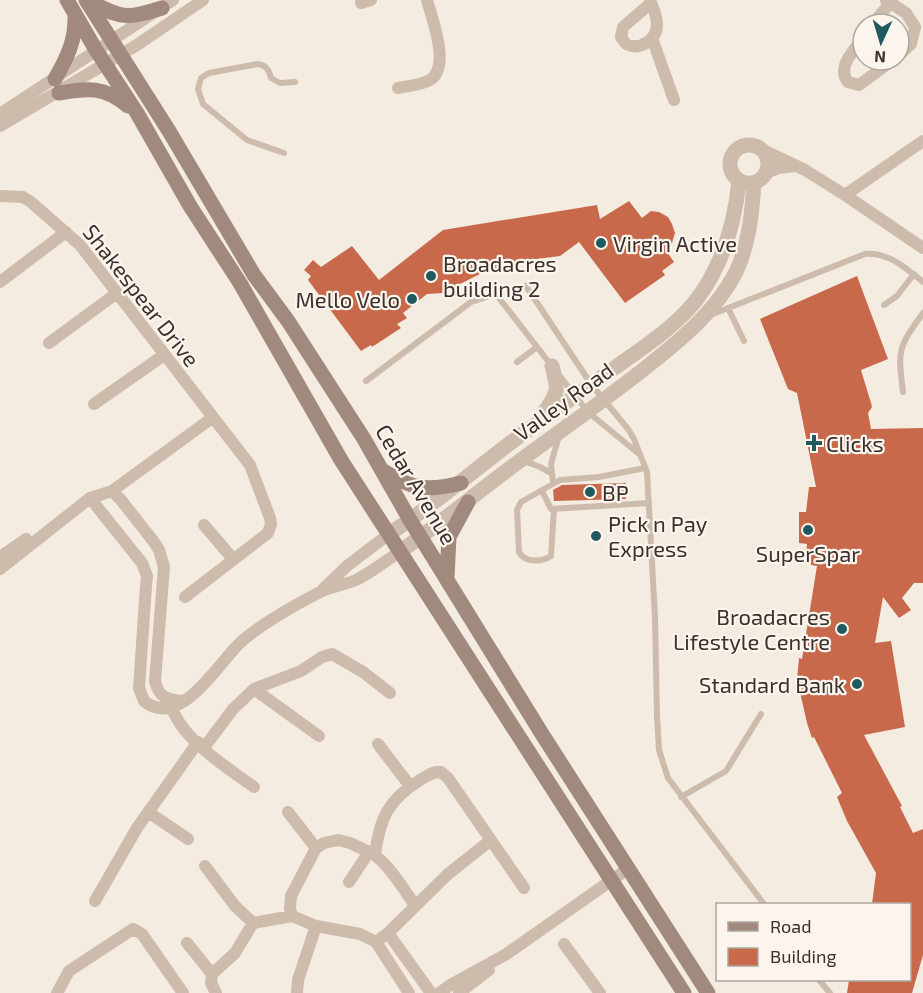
<svg xmlns="http://www.w3.org/2000/svg" width="923" height="993" viewBox="0 0 923 993" font-family="'Exo 2',sans-serif">
	<rect width="100%" height="100%" fill="#f4ebe1"/>
	<path fill="#c8694b" d="M629 201 642 218 651 211 659 212 668 217 672 224 675 233 672 243 665 249 674 262 662 271 665 275 625 303 579 242 560 256 499 264V268H492L442 293 427 294 403 313 407 318 397 324 401 328 372 347 371 345 361 351 308 280 311 276 304 270 313 260 321 267 352 246 379 280 443 230 597 205 600 219Z
		M857 276 888 359 861 370 871 403 872 407 868 413 871 429 923 428V583H914L902 598 911 610 899 618 883 597 875 643 891 641 905 727 864 735 902 806 900 807 913 833 923 829V955L912 993H847L849 980H909V904H872L876 873 847 821 837 797 842 793 814 737 812 738 807 723 797 679 799 658 802 659 817 566 811 565V558H806L807 544 799 543V512H806L809 487H816L797 393 788 389 760 319Z
		M626 483V499L554 501 553 490 562 485Z"/>
	<g fill="none" stroke-linecap="round" stroke-linejoin="round">
		<path stroke="#cdbbac" stroke-width="6" d="M284 153 247 140 203 104 198 89 201 78 209 73 258 64C266 65 269 70 271 78L280 83 295 82
			M526 286 591 384 628 429 634 439 647 472 655 617 657 716 659 750 668 778 764 904
			M884 305 897 296 914 274
			M728 308 744 341
			M713 314 865 254C888 252 906 268 923 282
			M517 362 537 347
			M559 375 588 412 639 454
			M366 381 471 302 496 294 551 365
			M903 392C898 350 897 349 923 313
			M524 461 540 467 551 473
			M553 482 551 464 559 436
			M542 491 551 509 649 503
			M554 509 551 556C542 562 524 563 519 552L517 510 521 502 560 480 599 477 645 468
			M681 797 726 771 761 714
			M819 980 830 993"/>
		<path stroke="#cdbbac" stroke-width="12" d="M650 0C653 8 657 16 657 24 657 40 640 51 626 44L621 37 623 27 651 3
			M886 0 906 13 915 27 911 44 899 55
			M361 3 371 0
			M873 24 890 3
			M652 38 674 100
			M863 38C854 51 836 67 848 82L859 85 893 60
			M398 88C408 86 421 85 430 80 451 67 432 19 427 0
			M0 114 173 0
			M0 126 137 45 203 0
			M763 150 805 170 845 195 923 248
			M766 173 779 168 795 166
			M845 195 923 141
			M0 196 23 197 31 202 80 245 250 465 270 518 271 524 268 533 185 597
			M0 282 66 232
			M49 343 117 293
			M94 404 164 355
			M112 491 121 500 154 542 159 550 164 567 155 681C159 698 167 700 184 701
			M90 498 142 563 147 576 146 586 139 688 144 701C181 731 219 661 242 641 263 623 295 605 320 592 332 586 346 585 358 579 373 571 387 560 401 551
			M204 525 233 559
			M0 557 26 539
			M0 569 90 498 112 491 212 418
			M322 590 347 566 389 534
			M254 689 301 671 322 657 332 654 363 672 390 693
			M170 702C179 738 225 766 254 787
			M378 744 410 786
			M203 749 233 709 254 689 319 736
			M148 812 188 839
			M288 812 316 848
			M375 854C380 818 388 800 420 780 427 776 433 771 441 772L448 778 524 888
			M205 866 235 906 253 923 292 916 316 926 360 934 376 942 409 993
			M349 882 369 852C386 859 404 890 415 905
			M95 901 137 828 198 742
			M292 916 290 908 291 896 316 848 324 843 338 840 350 843 369 852
			M388 933 431 993
			M376 942 388 933 448 874 491 840
			M187 943 212 974 211 983 216 993
			M564 944 600 993
			M212 974 235 953 253 923
			M57 993 69 971 133 929 142 934 183 993
			M297 993 298 980 316 926
			M439 993 452 984 505 955 629 868
			M459 993 489 970"/>
		<path stroke="#cdbbac" stroke-width="15" d="M730 164a19 19 0 1 1 38 0a19 19 0 1 1-38 0Z
			M541 417C557 392 560 395 552 366
			M389 534C434 505 474 470 517 438 548 415 581 392 613 369 642 348 682 323 702 292 725 258 735 221 739 181
			M401 551C442 522 480 490 521 460 564 428 608 398 649 365 683 338 716 311 736 272 749 244 752 213 754 183"/>
		<path stroke="#a18a7d" stroke-width="15" d="M67 0 96 50 137 113 190 206 240 283 341 460 684 993
			M86 0 169 131 254 275 288 321 364 439 410 520 542 734 708 993
			M88 0C121 19 126 19 162 8
			M55 79C67 58 76 40 75 15
			M59 93C88 88 104 86 128 106
			M382 470C412 489 426 492 461 483
			M447 577 449 537 468 502"/>
	</g>
	<g fill="#1f5a5e" stroke="#fbf5ee" stroke-width="2">
		<circle cx="601" cy="243" r="6"/>
		<circle cx="431" cy="276" r="6"/>
		<circle cx="412" cy="299" r="6"/>
		<path d="M811 434h6v6h6v6h-6v6h-6v-6h-6v-6h6z"/>
		<circle cx="590" cy="492" r="6"/>
		<circle cx="808" cy="530" r="6"/>
		<circle cx="596" cy="536" r="6"/>
		<circle cx="842" cy="629" r="6"/>
		<circle cx="857" cy="684" r="6"/>
	</g>
	<g text-anchor="middle" dominant-baseline="central" stroke-width="4.5" stroke-linejoin="round" paint-order="stroke">
		<g font-size="22" fill="#3b302b" stroke="#fbf5ee" text-anchor="start">
			<text x="613" y="243">Virgin Active</text>
			<text x="443" y="263">Broadacres<tspan x="443" dy="25">building 2</tspan></text>
			<text x="400" y="299" text-anchor="end">Mello Velo</text>
			<text x="826" y="443">Clicks</text>
			<text x="602" y="492">BP</text>
			<text x="608" y="523">Pick n Pay<tspan x="608" dy="25">Express</tspan></text>
			<text x="808" y="553" text-anchor="middle">SuperSpar</text>
			<text x="830" y="616" text-anchor="end">Broadacres<tspan x="830" dy="25">Lifestyle Centre</tspan></text>
			<text x="845" y="684" text-anchor="end">Standard Bank</text>
		</g>
		<g font-size="22" fill="#3b302b" stroke="#fbf5ee">
			<text transform="translate(142 295) rotate(52)">Shakespear Drive</text>
			<text transform="translate(563 401) rotate(-36)">Valley Road</text>
			<text transform="translate(417 484) rotate(59)">Cedar Avenue</text>
		</g>
	</g>
	<rect x="716" y="903" width="195" height="78" fill="#fbf5ee" stroke="#aea6a0" stroke-width="1.5"/>
	<rect x="728" y="922" width="30" height="9" fill="#a18a7d" stroke="#aea6a0" stroke-width="1.5"/>
	<text x="770" y="933" font-size="18" fill="#3b302b">Road</text>
	<rect x="728" y="948" width="30" height="18" fill="#c8694b" stroke="#aea6a0" stroke-width="1.5"/>
	<text x="770" y="963" font-size="18" fill="#3b302b">Building</text>
	<g transform="translate(881 42) rotate(184)"><circle r="28" fill="#fbf5ee" stroke="#aea6a0" stroke-width="1.5"/>
	<path d="M0-4.5L10 22L0 15L-10 22Z" fill="#1f5a5e"/>
	<text y="-9" font-size="16" font-weight="bold" text-anchor="middle" fill="#3b302b">N</text>
	</g>
</svg>
